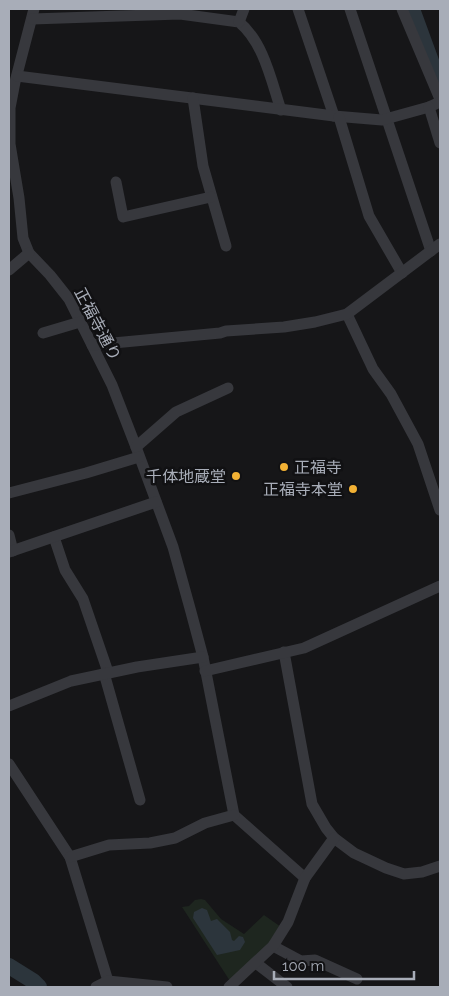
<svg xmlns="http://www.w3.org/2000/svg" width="449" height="996" viewBox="0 0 449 996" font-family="Raleway,'Noto Sans JP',sans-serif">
  <rect width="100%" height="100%" fill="#161618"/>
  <polygon fill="#1e261f" points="201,899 205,900 221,919 244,934 264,915 281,927 268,945 230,981 182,907 189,906 195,900"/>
  <polygon fill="#2c353c" points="202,908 207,910 211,921 217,919 230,932 232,940 234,941 239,936 243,937 245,942 240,950 217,955 193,918 194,912"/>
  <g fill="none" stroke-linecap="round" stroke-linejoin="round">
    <g stroke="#2c353c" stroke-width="16">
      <polyline points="412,9 435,72 440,81"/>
      <polyline points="9,966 33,981 39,987"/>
    </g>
    <g stroke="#37383d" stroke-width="11">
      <polyline points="34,9 15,82 10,108 10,144 19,198 23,238 29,253 50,275 69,299 112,385 136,447 173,547 191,612 203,657 234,815 305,878"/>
      <polyline points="298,9 334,116"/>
      <polyline points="350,9 431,251"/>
      <polyline points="402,9 440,99"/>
      <path d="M32 19 180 14 239 22C264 43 271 80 281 110"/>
      <polyline points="239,22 244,9"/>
      <polyline points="17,76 334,116 382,120 429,107 440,102"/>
      <polyline points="193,98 203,166 226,246"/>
      <polyline points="429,107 440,143"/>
      <polyline points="339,117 369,216 402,273"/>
      <polyline points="116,182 123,217 211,197"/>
      <polyline points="9,270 29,253"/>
      <polyline points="347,314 373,369 391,394 418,444 440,510"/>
      <polyline points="43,333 80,322"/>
      <polyline points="92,345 220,333 226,331 284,327 315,322 347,314 440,244"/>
      <polyline points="136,447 176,412 228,388"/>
      <polyline points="9,493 86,473 139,457"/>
      <polyline points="9,535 13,551"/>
      <polyline points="54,537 65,570 83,599 108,672"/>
      <polyline points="9,552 156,502"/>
      <polyline points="284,652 312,804 326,828 334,838 354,853 386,868 404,874 422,872 440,866"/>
      <polyline points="205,671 304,648 440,586"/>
      <polyline points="104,673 140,800"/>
      <polyline points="9,706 71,681 137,667 203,657"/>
      <polyline points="9,764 70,857 108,981"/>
      <polyline points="70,857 109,845 150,843 175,838 205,823 234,815"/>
      <polyline points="273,946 301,961 315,960 357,979"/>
      <polyline points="256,963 287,987"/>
      <polyline points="96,987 108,981 167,987"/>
      <polyline points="229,987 273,946 288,922 305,878 334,838"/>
    </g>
  </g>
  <g fill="#f2b134" stroke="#111113" stroke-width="2">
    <circle cx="284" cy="467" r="5"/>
    <circle cx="236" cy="476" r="5"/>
    <circle cx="353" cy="489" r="5"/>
  </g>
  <g text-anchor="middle" stroke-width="5" stroke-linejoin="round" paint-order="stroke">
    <g font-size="16" fill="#a8adb8" stroke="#111113">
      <text transform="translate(98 324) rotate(62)" y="6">正福寺通り</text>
    </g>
    <g font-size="16" fill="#a8adb8" stroke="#111113" text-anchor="end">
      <text x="294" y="473" text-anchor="start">正福寺</text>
      <text x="226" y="482">千体地蔵堂</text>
      <text x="343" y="495">正福寺本堂</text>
    </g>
  </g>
  <rect width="449" height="996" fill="none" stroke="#a8adb8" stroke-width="20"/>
  <path d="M274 971v8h140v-8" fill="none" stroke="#a8adb8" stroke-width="2.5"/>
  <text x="282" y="971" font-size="15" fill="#a8adb8" stroke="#111113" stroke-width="4" paint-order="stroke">100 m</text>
</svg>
